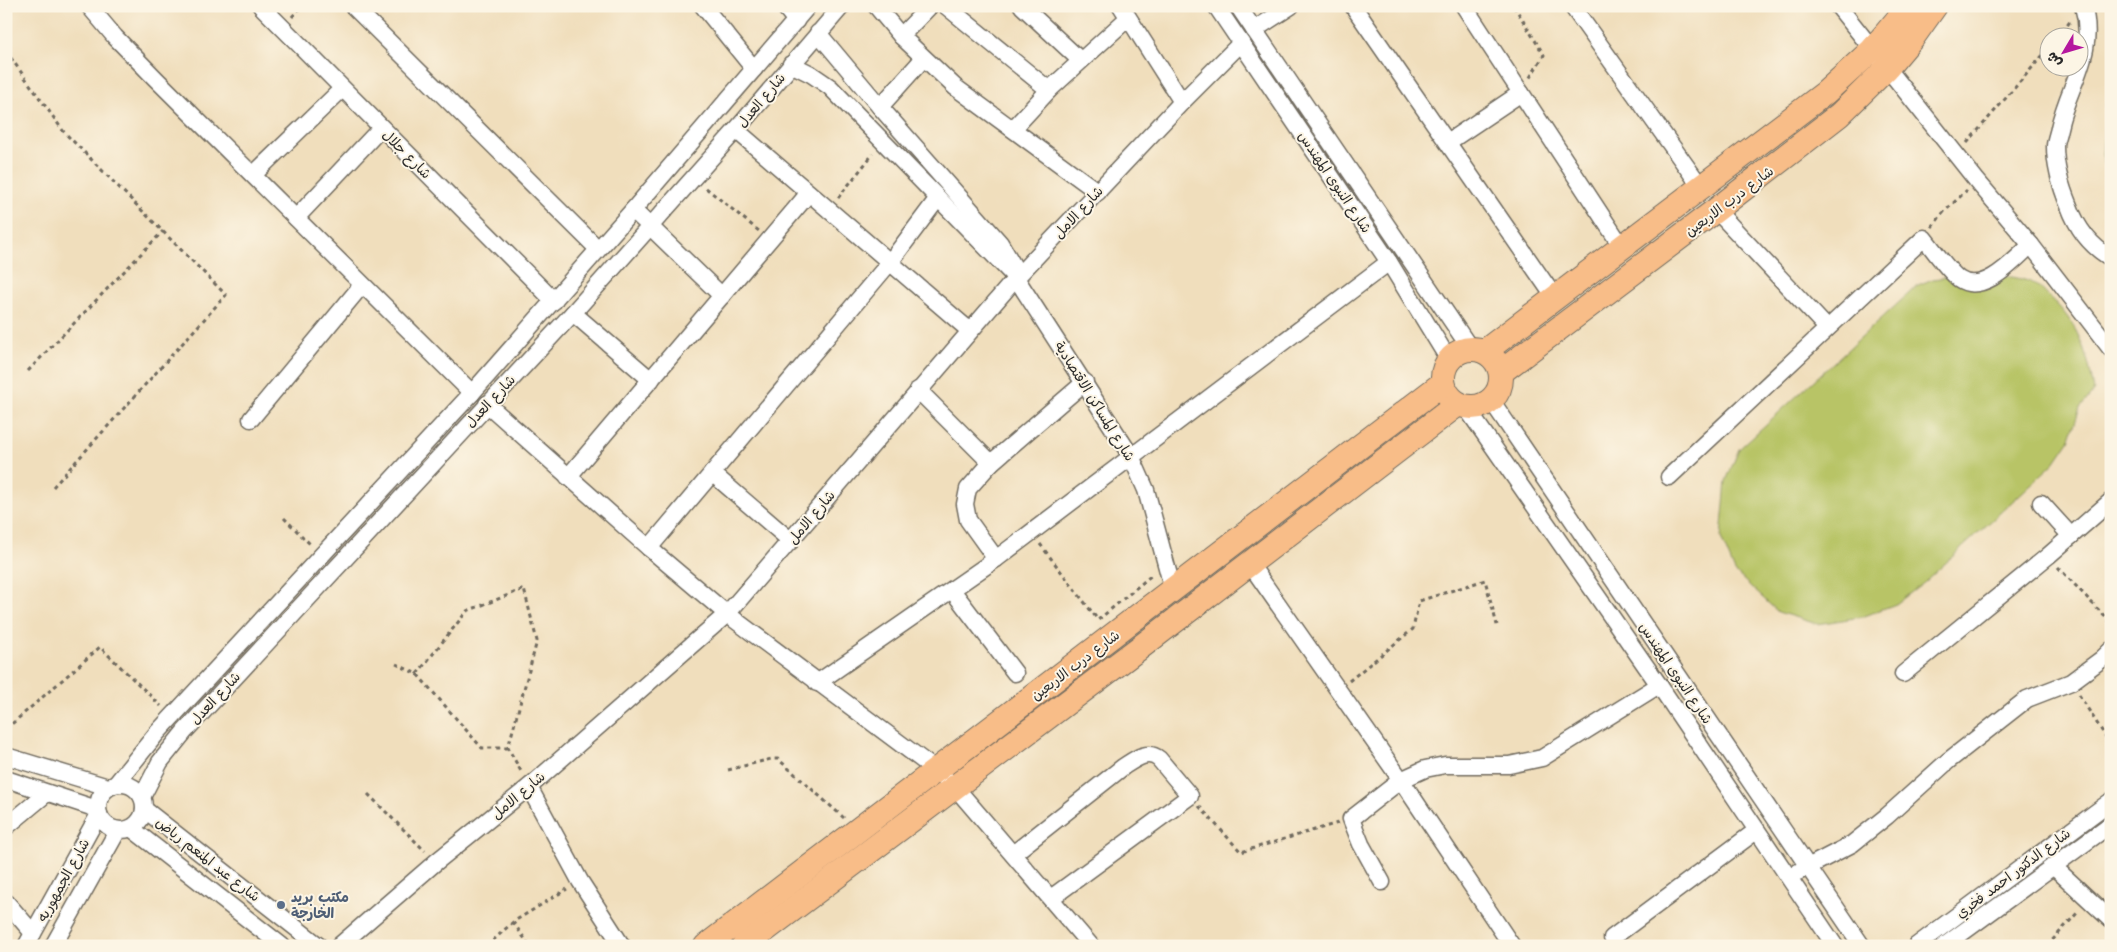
<svg xmlns="http://www.w3.org/2000/svg" width="2117" height="952" viewBox="0 0 2117 952" font-family="Mali,'Playpen Sans Arabic',sans-serif">
  <rect width="100%" height="100%" fill="#fcf5e5"/>
  <filter id="ink" filterUnits="userSpaceOnUse"><feTurbulence type="fractalNoise" baseFrequency=".02" numOctaves="2"/><feDisplacementMap in="SourceGraphic" scale="10" xChannelSelector="R" yChannelSelector="G"/><feConvolveMatrix kernelMatrix="1 2 1 2 8 2 1 2 1" color-interpolation-filters="sRGB"/></filter>
  <filter id="wash" filterUnits="userSpaceOnUse"><feTurbulence type="fractalNoise" baseFrequency=".0096" numOctaves="4" result="noise"/><feDisplacementMap in="SourceGraphic" scale="20" xChannelSelector="R" yChannelSelector="G"/><feGaussianBlur stdDeviation="1.12" result="paint"/><feColorMatrix in="noise" values="0 0 0 0 0 0 0 0 0 0 0 0 0 0 0 0 0 1.4 0 .05"/><feComposite in="paint" operator="in"/></filter>
  <g filter="url(#wash)">
    <rect width="100%" height="100%" fill="#f0debc"/>
    <g fill="#b8c466" stroke="#727848">
      <polygon points="2111,97 2111,183 2102,155 2106,103"/>
      <path d="M1967 274C1986 274 2018 275 2035 284 2040 287 2045 293 2049 297 2078 322 2088 354 2094 391L2080 408 2069 441 2054 463 1925 582 1896 604 1861 617 1817 624 1778 612 1735 572 1721 538 1726 481 1739 449 1918 285 1933 279Z"/>
    </g>
  </g>
  <g filter="url(#ink)">
    <g fill="none" stroke-linecap="round" stroke-linejoin="round">
      <defs>
        <g id="minor">
          <polyline points="89,6 115,37 156,79 472,393"/>
          <polyline points="261,6 554,301"/>
          <polyline points="353,6 598,249"/>
          <polyline points="703,6 754,69"/>
          <polyline points="784,6 796,21"/>
          <polyline points="876,6 901,36 955,87 1098,192"/>
          <polyline points="946,6 1049,90 1128,18"/>
          <polyline points="1022,6 1080,60"/>
          <polyline points="1121,6 1182,102"/>
          <polyline points="1216,6 1389,262 1449,360"/>
          <polyline points="1238,6 1470,348"/>
          <polyline points="1353,6 1555,298"/>
          <polyline points="1464,6 1622,247"/>
          <polyline points="1572,6 1701,187"/>
          <polyline points="1838,6 1977,181 2031,245 2111,349"/>
          <path d="M2083 6C2097 53 2068 85 2059 128 2058 134 2055 140 2055 146 2055 167 2061 187 2069 206 2077 228 2090 246 2111 258"/>
          <polyline points="1254,30 1291,6"/>
          <polyline points="818,33 880,107 1000,243 1014,267 1015,276"/>
          <polyline points="901,36 930,6"/>
          <polyline points="791,64 811,74 830,87 1016,278 1131,456 1146,490 1173,590"/>
          <polyline points="880,107 923,59"/>
          <polyline points="1013,129 1049,90"/>
          <polyline points="736,130 970,331"/>
          <polyline points="1448,142 1521,93"/>
          <polyline points="253,175 342,89"/>
          <polyline points="633,210 722,296"/>
          <polyline points="1716,210 1827,328"/>
          <polyline points="296,218 381,128"/>
          <polyline points="573,313 651,380"/>
          <polyline points="918,390 991,463"/>
          <polyline points="1491,400 1862,946"/>
          <polyline points="487,404 649,548 727,614 937,771 955,787 1091,946"/>
          <polyline points="1465,406 1659,685 1835,946"/>
          <polyline points="251,419 362,285"/>
          <polyline points="712,473 791,541"/>
          <polyline points="568,477 809,193"/>
          <path d="M1669 477 1924 238C1933 249 1949 272 1959 279 1984 296 2015 259 2031 245"/>
          <polyline points="2041,503 2071,536"/>
          <polyline points="649,548 891,261 938,198"/>
          <polyline points="996,559 968,520 965,504 968,489 991,463 1085,382"/>
          <polyline points="1250,564 1401,780 1512,946"/>
          <polyline points="952,590 1015,673"/>
          <polyline points="1903,674 2048,556 2111,501"/>
          <polyline points="817,683 996,559 1389,262"/>
          <polyline points="6,756 108,787"/>
          <polyline points="6,779 97,809"/>
          <circle cx="121" cy="807" r="23"/>
          <polyline points="116,784 157,733 472,393 633,210 808,6"/>
          <polyline points="529,787 580,881 622,946"/>
          <polyline points="142,797 160,762 185,731 573,313 736,130 842,6"/>
          <polyline points="144,809 319,946"/>
          <polyline points="6,827 47,793"/>
          <polyline points="131,828 282,946"/>
          <path d="M1013 854 1123 767C1134 760 1147 749 1159 759L1190 796 1051 898"/>
          <polyline points="2053,866 2111,920"/>
          <polyline points="1798,872 1852,844 1887,816 1948,761 2027,699 2071,682 2102,659 2111,650"/>
          <polyline points="1382,882 1361,844 1351,819 1401,780 1425,769 1445,765 1509,765 1542,758 1659,685"/>
          <polyline points="6,902 33,933"/>
          <polyline points="1612,938 1756,831"/>
          <polyline points="26,946 99,814"/>
          <polyline points="53,946 118,830"/>
          <polyline points="339,946 436,862 529,787 727,614 1016,278 1182,102 1241,43"/>
          <polyline points="1916,946 2111,801"/>
          <polyline points="1944,946 2111,824"/>
        </g>
        <g id="highway">
          <circle cx="1472" cy="378" r="29"/>
          <polyline points="1485,351 1825,93 1872,50 1909,6"/>
          <polyline points="1501,372 1716,210 1839,115 1886,69 1913,37 1935,6"/>
          <polyline points="706,946 1443,383"/>
          <polyline points="744,946 1138,649 1458,404"/>
        </g>
      </defs>
      <use href="#minor" stroke="#706a5e" stroke-width="19"/>
      <use href="#highway" stroke="#706a5e" stroke-width="26"/>
      <g stroke="#706a5e" stroke-width="3" stroke-dasharray="4 4" stroke-linecap="butt">
        <polyline points="1514,6 1544,55 1529,79"/>
        <polyline points="292,17 301,6"/>
        <polyline points="2058,38 2071,20"/>
        <polyline points="6,51 64,132 226,295 53,487"/>
        <polyline points="1967,143 2050,47"/>
        <polyline points="706,188 759,231"/>
        <polyline points="838,198 873,154"/>
        <polyline points="1932,227 1943,213 1967,190"/>
        <polyline points="28,371 163,231"/>
        <polyline points="284,518 312,546"/>
        <polyline points="1040,544 1098,620 1153,574"/>
        <polyline points="2058,567 2111,623"/>
        <polyline points="396,664 417,674 482,748 508,748"/>
        <polyline points="417,674 467,611 524,589 537,641 508,748 522,773"/>
        <polyline points="1349,681 1413,629 1419,601 1485,580 1497,625"/>
        <polyline points="2079,695 2111,745"/>
        <polyline points="6,729 100,647 161,706"/>
        <polyline points="728,770 771,759 778,759 844,818"/>
        <polyline points="368,794 425,851"/>
        <polyline points="1199,806 1241,852 1338,823"/>
        <polyline points="513,922 530,946"/>
        <polyline points="487,946 513,922 567,889"/>
        <polyline points="2047,946 2079,911"/>
      </g>
      <use href="#minor" stroke="#fff" stroke-width="16"/>
      <use href="#highway" stroke="#f8bd88" stroke-width="24"/>
    </g>
  </g>
  <circle fill="#5c6f8a" stroke="#fcf5e5" stroke-width="2" cx="281" cy="905" r="5"/>
  <g text-anchor="middle" stroke-width="4" stroke-linejoin="round" paint-order="stroke">
    <g font-size="14" fill="#2b2b2b" stroke="#fcf5e5">
      <text transform="translate(761 100) rotate(-50)" y="5">شارع العدل</text>
      <text transform="translate(407 154) rotate(45)" y="5">شارع جلال</text>
      <text transform="translate(1335 182) rotate(56)" y="5">شارع النبوى المهندس</text>
      <text transform="translate(1729 201) rotate(-37)" y="5">شارع درب الاربعين</text>
      <text transform="translate(1078 212) rotate(-47)" y="5">شارع الامل</text>
      <text transform="translate(490 401) rotate(-47)" y="5">شارع العدل</text>
      <text transform="translate(1095 401) rotate(58)" y="5">شارع المساكن الاقتصادية</text>
      <text transform="translate(811 517) rotate(-50)" y="5">شارع الامل</text>
      <text transform="translate(1075 665) rotate(-37)" y="5">شارع درب الاربعين</text>
      <text transform="translate(1676 673) rotate(56)" y="5">شارع النبوى المهندس</text>
      <text transform="translate(215 698) rotate(-47)" y="5">شارع العدل</text>
      <text transform="translate(518 795) rotate(-40)" y="5">شارع الامل</text>
      <text transform="translate(208 859) rotate(38)" y="5">شارع عبد المنعم رياض</text>
      <text transform="translate(2013 873) rotate(-37)" y="5">شارع الدكتور احمد فخري</text>
      <text transform="translate(63 880) rotate(-61)" y="5">شارع الجمهوريه</text>
    </g>
    <g font-size="14" font-weight="bold" fill="#4e5e75" stroke="#fcf5e5" text-anchor="start">
      <text x="291" y="902">مكتب بريد<tspan x="291" dy="16">الخارجة</tspan></text>
    </g>
  </g>
  <rect width="2117" height="952" fill="none" stroke="#fcf5e5" stroke-width="25"/>
  <g transform="translate(2064 52) rotate(232)"><circle r="24" fill="#fcf5e5" stroke="#a8a49b"/>
  <path d="M0-4L9 19L0 12L-9 19Z" fill="#b5179e"/>
  <text y="-8" font-size="14" font-weight="bold" text-anchor="middle" fill="#2b2b2b">ش</text>
  </g>
</svg>
